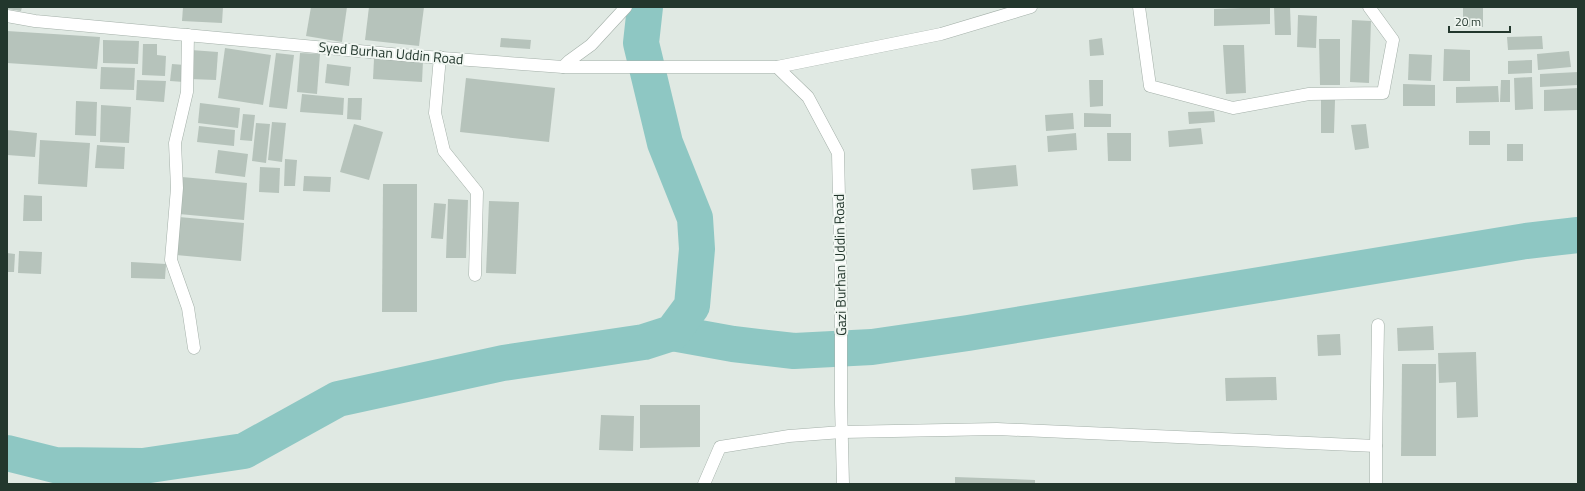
<svg xmlns="http://www.w3.org/2000/svg" width="1585" height="491" viewBox="0 0 1585 491" font-family="'Titillium Web',sans-serif">
  <rect width="100%" height="100%" fill="#e0e9e3"/>
  <g fill="none" stroke-linecap="round" stroke-linejoin="round">
    <g stroke="#8ec7c3" stroke-width="36">
      <polyline points="672,333 733,344 794,351 872,347 968,333 1526,241 1578,235"/>
      <polyline points="7,453 55,465 143,466 244,451 338,399 503,363 644,342 672,333 692,306 697,249 695,218 665,143 641,43 645,7"/>
    </g>
  </g>
  <g fill="#b6c3bb">
    <polygon points="7,7 22,7 21,11 7,9"/>
    <polygon points="183,7 223,7 222,23 182,21"/>
    <polygon points="311,7 347,7 342,42 306,36"/>
    <polygon points="369,7 424,7 419,46 365,40"/>
    <polygon points="1270,7 1270,24 1214,26 1214,9"/>
    <polygon points="1274,7 1290,7 1291,35 1275,35"/>
    <rect x="1463" y="8" width="20" height="19"/>
    <polygon points="1298,15 1317,16 1316,48 1297,47"/>
    <polygon points="1352,20 1371,21 1369,83 1350,82"/>
    <polygon points="7,31 100,37 97,69 7,63"/>
    <polygon points="1542,36 1543,49 1508,50 1507,37"/>
    <polygon points="501,38 531,40 530,49 500,47"/>
    <polygon points="1102,38 1104,55 1090,56 1089,40"/>
    <polygon points="1319,39 1340,39 1340,85 1320,85"/>
    <polygon points="103,40 139,41 138,64 103,63"/>
    <polygon points="143,44 157,44 157,55 166,56 165,76 142,75"/>
    <polygon points="1223,45 1244,45 1246,93 1226,94"/>
    <polygon points="225,48 271,55 263,105 218,98"/>
    <polygon points="1444,49 1470,50 1470,81 1443,81"/>
    <polygon points="191,50 218,52 216,80 190,79"/>
    <polygon points="1569,51 1571,67 1538,70 1537,54"/>
    <polygon points="276,53 294,55 287,109 269,107"/>
    <polygon points="300,53 320,54 317,94 297,92"/>
    <polygon points="1409,54 1432,55 1431,81 1408,80"/>
    <polygon points="374,59 423,61 422,82 373,79"/>
    <polygon points="1532,60 1532,73 1508,74 1508,61"/>
    <polygon points="172,64 185,65 184,82 170,81"/>
    <polygon points="327,64 351,67 349,86 325,83"/>
    <polygon points="101,67 135,68 134,90 100,89"/>
    <polygon points="1578,72 1578,85 1540,87 1540,74"/>
    <polygon points="1532,77 1533,109 1515,110 1514,78"/>
    <polygon points="466,78 555,88 549,142 460,132"/>
    <polygon points="137,80 166,81 164,102 136,100"/>
    <polygon points="1089,80 1103,80 1103,106 1090,107"/>
    <polygon points="1501,80 1510,80 1510,102 1500,102"/>
    <polygon points="1403,84 1435,85 1435,106 1403,106"/>
    <polygon points="1498,86 1499,102 1456,103 1456,87"/>
    <polygon points="1578,88 1578,110 1544,111 1544,90"/>
    <polygon points="302,94 344,98 343,115 300,112"/>
    <polygon points="348,98 362,98 361,120 347,119"/>
    <polygon points="1321,100 1335,100 1334,133 1321,133"/>
    <polygon points="76,101 97,102 96,136 75,135"/>
    <polygon points="200,103 240,108 238,128 198,123"/>
    <polygon points="101,105 131,107 129,143 100,142"/>
    <polygon points="1214,111 1215,122 1189,124 1188,112"/>
    <polygon points="1073,113 1074,129 1046,131 1045,115"/>
    <polygon points="1084,113 1111,114 1111,127 1084,127"/>
    <polygon points="243,114 255,115 252,141 240,140"/>
    <polygon points="272,122 286,123 282,162 268,160"/>
    <polygon points="256,123 270,124 266,163 252,161"/>
    <polygon points="354,124 383,132 369,180 340,172"/>
    <polygon points="1366,124 1369,148 1355,150 1351,125"/>
    <polygon points="199,126 235,130 234,146 197,142"/>
    <polygon points="1201,128 1203,144 1169,147 1168,131"/>
    <polygon points="7,130 37,133 35,157 7,155"/>
    <rect x="1469" y="131" width="21" height="14"/>
    <polygon points="1076,133 1077,150 1048,152 1047,136"/>
    <polygon points="1107,133 1131,133 1131,161 1108,161"/>
    <polygon points="40,140 90,143 87,187 38,184"/>
    <rect x="1507" y="144" width="16" height="17"/>
    <polygon points="97,145 125,147 124,169 95,168"/>
    <polygon points="218,150 248,154 245,177 215,173"/>
    <polygon points="285,159 297,160 295,186 284,186"/>
    <polygon points="1016,165 1018,186 973,190 971,169"/>
    <polygon points="260,167 280,168 279,193 259,192"/>
    <polygon points="304,176 331,177 330,192 303,191"/>
    <polygon points="182,177 247,183 244,220 179,214"/>
    <polygon points="383,184 417,184 417,312 382,312"/>
    <polygon points="24,195 42,196 42,221 23,221"/>
    <polygon points="448,199 468,200 466,258 446,258"/>
    <polygon points="489,201 519,202 516,274 486,273"/>
    <polygon points="434,203 446,204 443,239 431,238"/>
    <polygon points="179,217 244,223 241,261 176,255"/>
    <polygon points="19,251 42,252 41,274 18,273"/>
    <polygon points="7,253 15,254 14,272 7,272"/>
    <polygon points="131,262 166,264 165,279 131,278"/>
    <polygon points="1433,326 1434,350 1398,351 1397,328"/>
    <polygon points="1340,334 1341,355 1318,356 1317,335"/>
    <polygon points="1476,352 1478,417 1457,418 1456,382 1439,383 1438,353"/>
    <polygon points="1402,364 1436,364 1436,456 1401,456"/>
    <polygon points="1276,377 1277,400 1226,401 1225,378"/>
    <polygon points="640,405 700,405 700,447 640,448"/>
    <polygon points="601,415 634,416 633,451 599,450"/>
    <polygon points="955,477 1035,480 1035,484 955,484"/>
  </g>
  <g fill="none" stroke-linecap="round" stroke-linejoin="round">
    <defs>
      <g id="minor">
        <polyline points="1139,7 1150,86 1233,108 1309,94 1383,93 1393,40 1369,7"/>
        <polyline points="188,35 187,92 175,143 177,188 171,260 188,308 194,348"/>
        <polyline points="440,57 435,113 444,151 477,192 475,275"/>
        <polyline points="563,67 569,61 591,45 626,7"/>
        <polyline points="777,67 941,34 1031,7"/>
        <polyline points="704,484 720,447 789,436 842,432 997,429 1376,446 1378,325"/>
        <polyline points="1376,484 1376,446"/>
      </g>
      <polyline id="tertiary" points="7,16 35,21 402,55 563,67 777,67 808,97 838,153 841,288 841,404 843,484"/>
    </defs>
    <use href="#minor" stroke="#a4b0a9" stroke-width="13"/>
    <use href="#tertiary" stroke="#a4b0a9" stroke-width="13"/>
    <use href="#minor" stroke="#fff" stroke-width="12"/>
    <use href="#tertiary" stroke="#fff" stroke-width="12"/>
  </g>
  <g text-anchor="middle" stroke-width="4" stroke-linejoin="round" paint-order="stroke">
    <g font-size="14" fill="#23372d" stroke="#f0f6f1">
      <text transform="translate(391 53) rotate(5)" y="5">Syed Burhan Uddin Road</text>
      <text transform="translate(840 265) rotate(-91)" y="5">Gazi Burhan Uddin Road</text>
    </g>
  </g>
  <rect width="1585" height="491" fill="none" stroke="#23372d" stroke-width="16"/>
  <path d="M1449 26v6h61v-6" fill="none" stroke="#23372d" stroke-width="2"/>
  <text x="1455" y="26" font-size="12" fill="#23372d" stroke="#f0f6f1" stroke-width="3" paint-order="stroke">20 m</text>
</svg>
